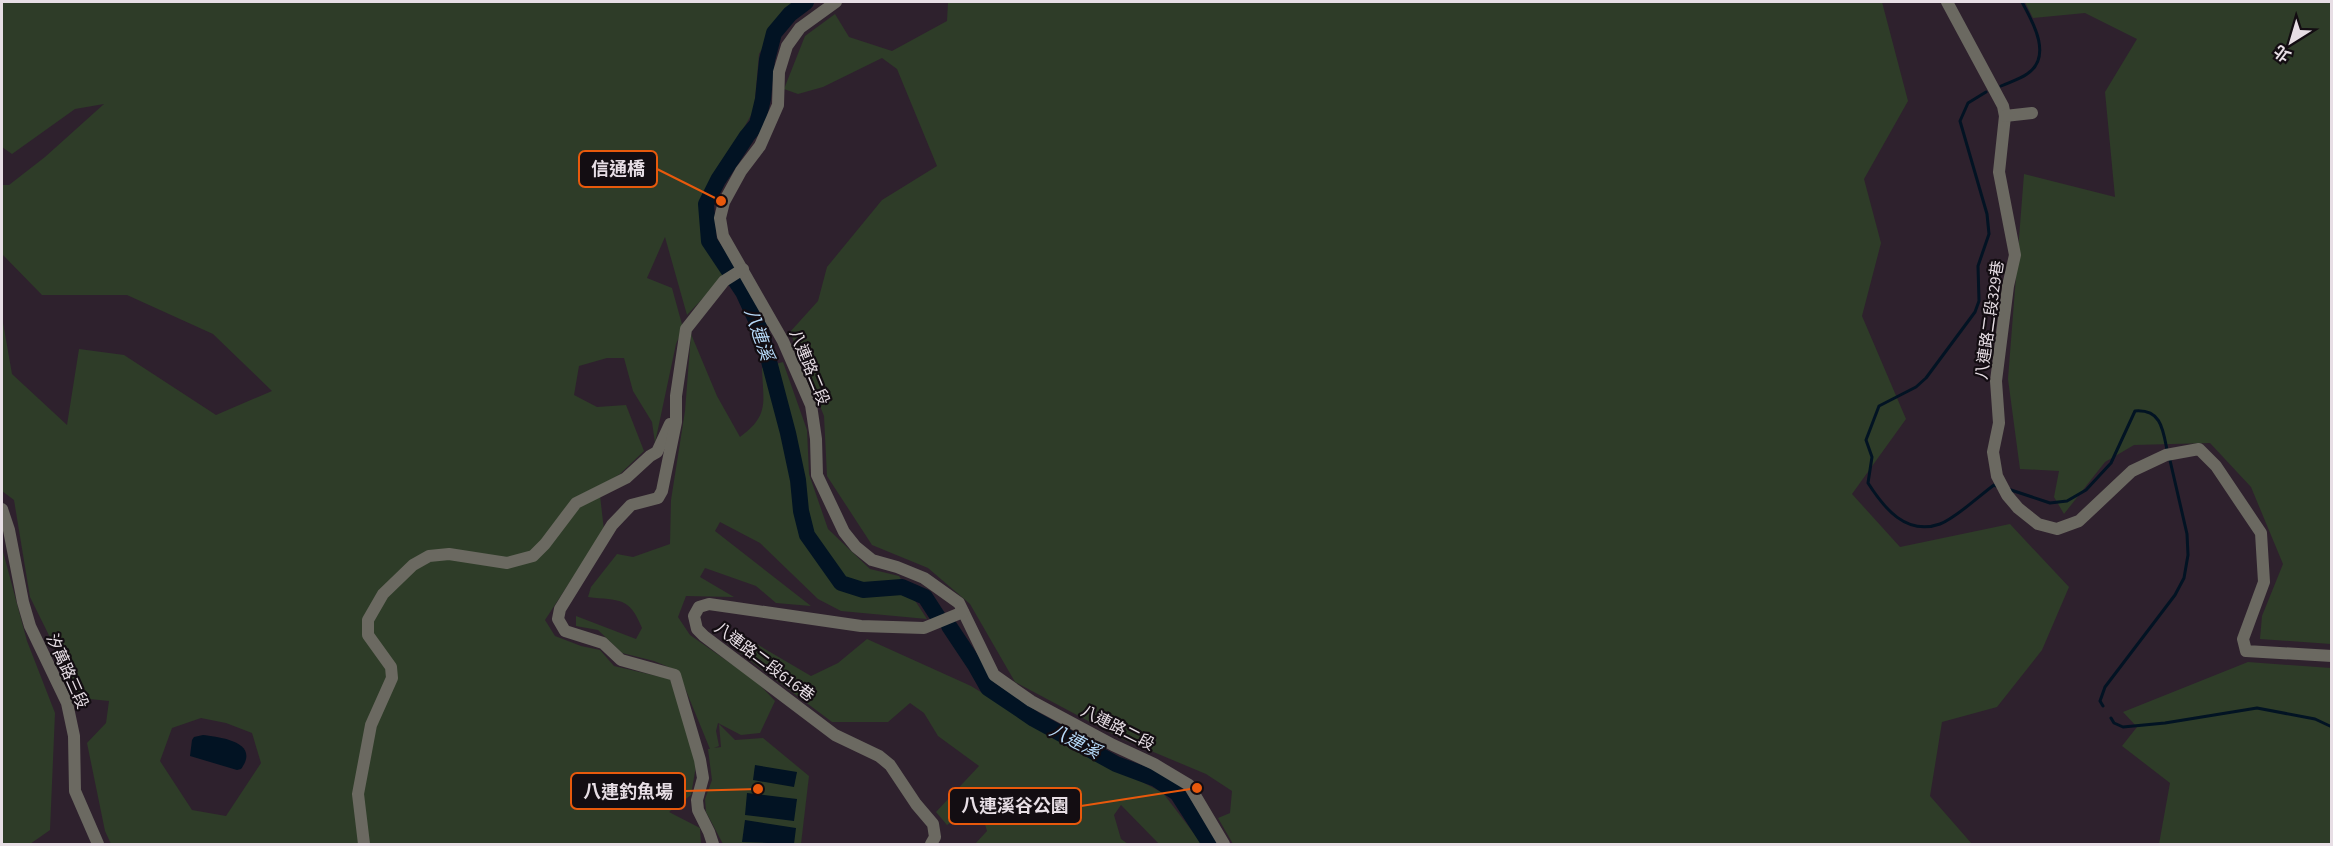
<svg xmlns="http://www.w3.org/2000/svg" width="2333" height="846" viewBox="0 0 2333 846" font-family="'Source Sans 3','Noto Sans TC',sans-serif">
  <rect width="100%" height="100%" fill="#2e212d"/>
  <g fill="#2e3c28" fill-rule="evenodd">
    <path d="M2 2H792L759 54 754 110 709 188 701 240 724 276 687 315 665 237 647 278 672 288 683 328 676 344 655 443 652 422 633 391 624 358H607L579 366 574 395 597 407 626 405 644 451 620 474 599 487 604 530 545 620 555 636 581 646 600 650 614 666 670 679 697 760 691 795 669 812 700 828 701 844H111L105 831 87 743 106 723 109 701 80 698 30 597 14 500 2 491V317L12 374 67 425 79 349 124 355 216 415 272 391 213 334 127 295H42L2 254V185H9L45 157 104 104 75 109 12 154 2 147ZM201 718 226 723 252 733 261 763 226 816 192 810 160 761 172 728Z"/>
    <polygon points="948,2 1882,2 1908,101 1864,179 1881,243 1862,316 1906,419 1852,494 1900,547 2010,524 2069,587 2042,650 1997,707 1942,722 1930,796 1972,844 1233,844 1218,818 1230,813 1232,791 1206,774 1120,738 1015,682 970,604 928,568 872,545 827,476 824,416 790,332 818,301 827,267 882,200 937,166 897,69 882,58 823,87 798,94 784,89 805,36 835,14 849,37 892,51 947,21"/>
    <polygon points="2025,2 2331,2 2331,644 2260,639 2262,616 2283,564 2251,487 2210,443 2134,445 2105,462 2064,514 2054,497 2059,471 2020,469 2008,379 2024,174 2115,197 2105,92 2137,39 2085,13 2033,18"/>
    <path d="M691 334 717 396 740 437C770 415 763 402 762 368L783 362 807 430 809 474 828 529 870 569 899 576 927 619 841 611 818 599 760 543 720 522 715 531 811 606 776 603 756 586 705 568 700 577 734 597 686 596 678 617 690 635 756 681 775 701 760 733 741 735 718 723 716 731 719 746 714 748 721 747 719 724 735 740 763 738 809 776 801 844H723L706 812 705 799 712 780 708 749H710L678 671 654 661 622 653 598 630 576 626V616L636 639 642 628C629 596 620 601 588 597L591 587 617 554 633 557 670 544 671 500 685 411Z"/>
    <polygon points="2,548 27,641 55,713 50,830 30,844 2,844"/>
    <polygon points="738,633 811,676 838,663 867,639 971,686 1031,723 1163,793 1202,844 1159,844 1121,805 1114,815 1121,839 1128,844 975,844 987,831 979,804 947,825 936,812 979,766 938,736 924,713 910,703 888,722 832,722 724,641"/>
    <polygon points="2248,662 2331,668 2331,844 2159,844 2170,783 2122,746 2137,727 2123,712"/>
  </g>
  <g fill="#021323">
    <path d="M203 735C220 737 261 742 241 769L237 770 190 756 192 740 194 737Z"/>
    <polygon points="755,765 797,772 794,787 753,780"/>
    <polygon points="747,793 797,799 794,821 745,815"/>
    <polygon points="745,820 796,828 794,844 742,842"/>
  </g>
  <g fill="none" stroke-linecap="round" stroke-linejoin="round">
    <g stroke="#021323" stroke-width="3">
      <path d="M2001 86C2010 82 2020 79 2027 74 2053 57 2033 22 2022 2"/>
      <path d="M1986 92 1968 103 1960 121 1987 214 1989 234 1978 266 1979 301 1975 312 1926 378 1916 387 1879 406 1866 440 1872 457 1868 483C1884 508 1906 536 1940 524 1956 518 1979 496 1994 485L1999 487"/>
      <path d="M2008 489 2050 503 2067 501 2086 490 2111 463 2135 411C2161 409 2163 429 2167 450"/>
      <polyline points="2103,706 2100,701 2105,687 2175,595 2184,578 2188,555 2187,534 2169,456"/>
      <polyline points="2111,718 2114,723 2123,727 2165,723 2257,708 2315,719 2332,727"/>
    </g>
    <g stroke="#021323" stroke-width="16">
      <polyline points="806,2 790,14 774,33 767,60 763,99 757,124 747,136 718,180 706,204 709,241 743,292 761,331 788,433 798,480 801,511 807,535 841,583 863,590 902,587 925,597 938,617"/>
      <polyline points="949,626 975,665 988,688 1034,719 1116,764 1156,779 1177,793 1210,844"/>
    </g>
    <g stroke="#6b6961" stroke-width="12">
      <polyline points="836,2 800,28 787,46 779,72 778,105 760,146 741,171 724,202 720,218 723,236 783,341 811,405 816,439 817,475 844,532 856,547 872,560 897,567 924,578 959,603 994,675 1031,701 1113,745 1154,764 1189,785 1224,844"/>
      <polyline points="1947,2 2003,106 2005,116 1999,172 2015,255 2008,286 1996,381 1999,423 1993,452 1997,476 2007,495 2018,508 2038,524 2057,529 2079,521 2132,471 2166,455 2199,449 2216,466 2261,533 2264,582 2243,639 2246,651 2332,656"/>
      <polyline points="2005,116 2032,113"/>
      <polyline points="2,509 9,530 23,602 30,626 67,703 74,736 75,791 98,844"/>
      <polyline points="364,844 358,794 371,725 392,678 391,667 368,635 368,620 383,594 413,565 429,556 449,554 507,563 533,556 545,544 576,503 626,478 650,456 657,452 670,424"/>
      <polyline points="713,844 709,832 698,810 697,800 703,778 700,760 675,675 621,660 603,643 565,631 558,619 560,609 612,525 631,505 658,498 662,491 676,422 676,396 686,329 724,281 743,269"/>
      <polyline points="931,844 935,837 933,824 916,804 890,765 879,756 835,735 704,636 697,629 694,616 699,607 709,604 861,626 924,628 963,612"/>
    </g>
  </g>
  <g text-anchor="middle" stroke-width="4.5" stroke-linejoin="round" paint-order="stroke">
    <g font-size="16" fill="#e7dee5" stroke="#130d12">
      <text transform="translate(1989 320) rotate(-82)" y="6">八連路二段329巷</text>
      <text transform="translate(810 367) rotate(68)" y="6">八連路二段</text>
      <text transform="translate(765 661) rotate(37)" y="6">八連路二段616巷</text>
      <text transform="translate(68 671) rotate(66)" y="6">汐萬路三段</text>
      <text transform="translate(1118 727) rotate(27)" y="6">八連路二段</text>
    </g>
    <g font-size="18" font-style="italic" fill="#b6daf9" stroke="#130d12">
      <text transform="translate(759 334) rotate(71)" y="6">八連溪</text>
      <text transform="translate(1075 741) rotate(27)" y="6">八連溪</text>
    </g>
  </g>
  <path fill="none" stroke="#e8590c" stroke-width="2" d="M721 201L657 169M758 789L685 791M1197 788L1081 806"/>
  <g fill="#e8590c" stroke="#130d12" stroke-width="2">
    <circle cx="721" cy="201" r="6"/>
    <circle cx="758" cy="789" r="6"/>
    <circle cx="1197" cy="788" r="6"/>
  </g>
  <g fill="#130d12" stroke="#e8590c" stroke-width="2">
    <rect x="579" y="151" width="78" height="36" rx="6"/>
    <rect x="571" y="773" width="114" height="36" rx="6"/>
    <rect x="949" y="788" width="132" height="36" rx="6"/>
  </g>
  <g font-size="18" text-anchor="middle" font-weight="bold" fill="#e7dee5">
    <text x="618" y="175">信通橋</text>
    <text x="628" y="798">八連釣魚場</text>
    <text x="1015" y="812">八連溪谷公園</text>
  </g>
  <rect width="2333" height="846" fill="none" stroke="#e7dee5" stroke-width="6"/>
  <g transform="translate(2291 42) rotate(217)" stroke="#130d12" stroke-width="4.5" paint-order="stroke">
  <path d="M0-4.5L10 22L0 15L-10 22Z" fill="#e7dee5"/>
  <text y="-9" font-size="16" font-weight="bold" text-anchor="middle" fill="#e7dee5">北</text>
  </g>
</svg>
